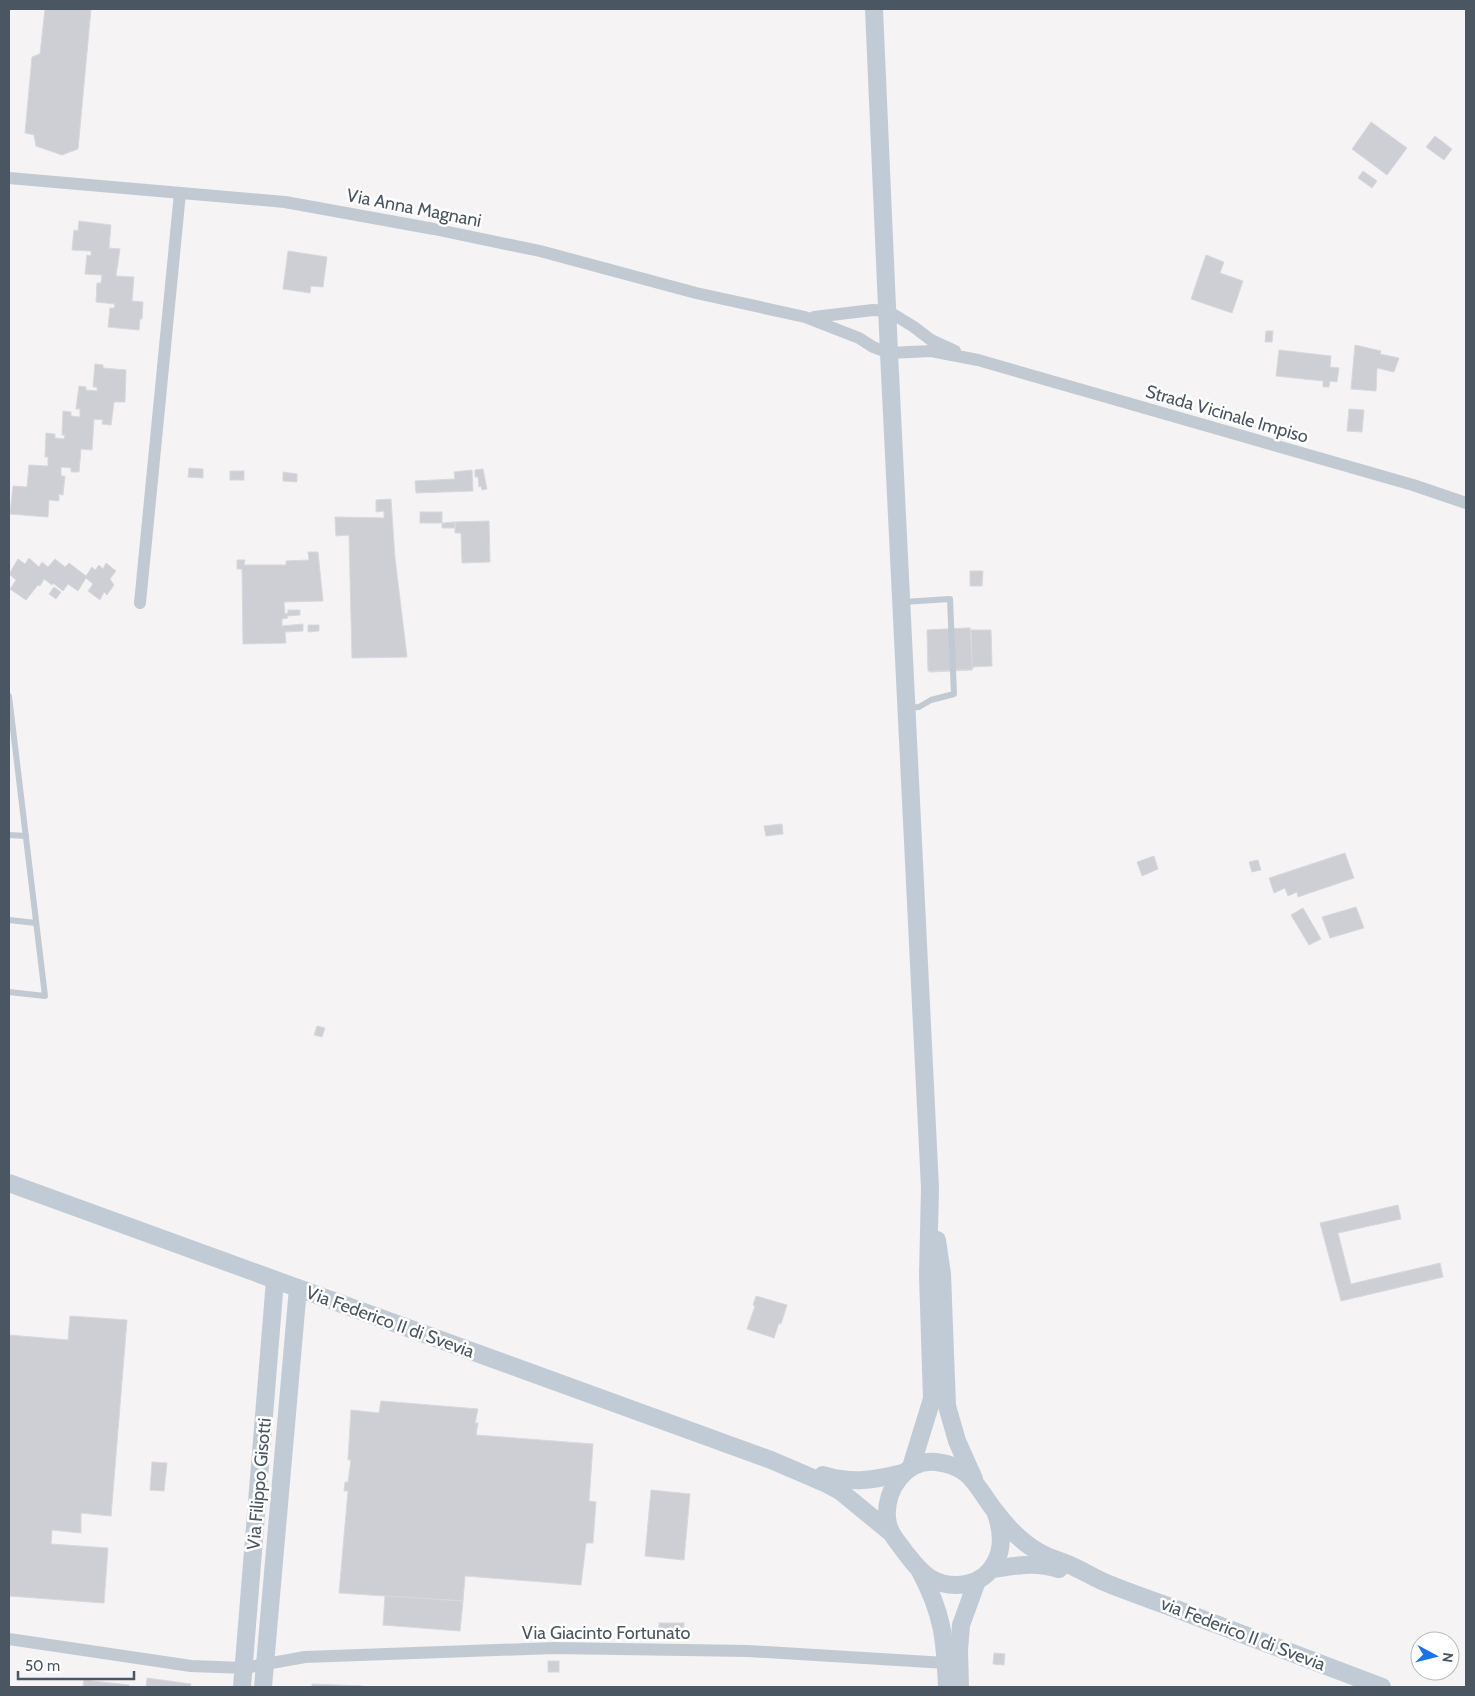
<svg xmlns="http://www.w3.org/2000/svg" width="1475" height="1696" viewBox="0 0 1475 1696" font-family="Cabin,sans-serif">
  <rect width="100%" height="100%" fill="#f5f3f3"/>
  <g fill="#cdcfd5" stroke="#d7d9de">
    <polygon points="45,9 91,9 78,149 62,155 36,146 34,135 25,133 32,57 40,54"/>
    <polygon points="1371,122 1407,148 1387,175 1352,149"/>
    <polygon points="1435,136 1452,149 1444,160 1426,147"/>
    <polygon points="1363,171 1377,181 1372,188 1358,178"/>
    <polygon points="79,221 111,225 109,248 120,249 116,276 134,277 132,301 143,302 142,319 140,319 139,330 108,327 110,308 114,308 115,304 96,302 97,283 101,283 102,275 85,274 87,255 91,256 91,251 72,250 74,230 78,231"/>
    <polygon points="288,251 327,257 323,287 311,286 310,293 283,289"/>
    <polygon points="1206,255 1224,262 1220,273 1243,281 1232,313 1191,299"/>
    <polygon points="1266,331 1273,331 1272,342 1265,342"/>
    <polygon points="1355,345 1381,351 1380,354 1399,358 1394,372 1377,368 1376,391 1351,389"/>
    <polygon points="1279,350 1331,356 1330,367 1339,368 1337,382 1330,381 1329,387 1323,387 1323,381 1276,376"/>
    <polygon points="95,364 103,365 103,368 126,370 125,402 114,402 111,425 102,424 103,420 94,419 92,450 81,449 79,472 71,472 71,468 61,467 61,476 65,476 63,495 59,494 59,501 49,500 48,517 10,514 13,486 27,487 29,465 48,466 48,457 45,457 46,433 55,434 55,438 64,439 65,435 62,435 63,411 71,412 71,416 80,417 80,409 76,409 79,386 86,387 86,390 97,391 97,387 93,387"/>
    <polygon points="1349,409 1364,410 1362,432 1347,431"/>
    <polygon points="189,468 203,469 203,478 188,477"/>
    <polygon points="483,469 487,489 482,490 481,486 479,487 478,477 475,477 475,470"/>
    <polygon points="472,470 473,491 416,493 415,481 455,479 454,472"/>
    <rect x="230" y="471" width="14" height="9"/>
    <polygon points="283,472 297,474 297,482 283,481"/>
    <polygon points="391,499 395,558 407,657 352,658 349,535 336,536 335,517 384,518 384,511 376,512 376,500"/>
    <rect x="420" y="512" width="22" height="11"/>
    <polygon points="489,521 490,562 462,563 461,533 455,533 455,522"/>
    <polygon points="455,522 455,528 442,528 442,523"/>
    <polygon points="308,552 318,552 323,601 284,602 285,614 288,613 288,610 300,610 300,615 287,616 288,618 282,619 282,626 303,624 303,631 285,632 286,643 243,644 242,569 237,569 237,560 245,560 244,565 286,565 286,561 309,560"/>
    <polygon points="29,558 39,567 42,562 48,567 55,559 65,567 69,563 86,576 92,567 95,570 99,565 103,569 106,563 116,571 110,579 114,585 107,595 104,592 100,600 88,591 93,584 86,578 78,591 68,584 63,591 53,583 52,585 44,579 40,586 38,585 26,600 10,589 16,580 9,574 18,559 25,564"/>
    <polygon points="970,571 983,571 982,586 970,586"/>
    <polygon points="54,587 61,592 56,599 49,594"/>
    <polygon points="308,625 319,625 319,631 308,632"/>
    <polygon points="970,628 972,670 930,672 929,630"/>
    <polygon points="970,628 973,669 928,671 927,630"/>
    <polygon points="971,630 991,630 992,666 972,667"/>
    <polygon points="782,824 783,834 766,836 764,826"/>
    <polygon points="1345,853 1354,878 1298,897 1297,892 1288,896 1285,888 1274,893 1269,878"/>
    <polygon points="1154,856 1158,869 1142,876 1137,862"/>
    <polygon points="1258,860 1261,870 1252,872 1249,862"/>
    <polygon points="1356,907 1364,928 1330,938 1322,917"/>
    <polygon points="1303,908 1321,939 1309,945 1291,915"/>
    <polygon points="317,1026 325,1028 322,1037 314,1035"/>
    <polygon points="1398,1205 1401,1219 1338,1233 1351,1284 1440,1263 1443,1277 1341,1301 1320,1223"/>
    <polygon points="756,1296 787,1305 781,1324 779,1323 774,1338 747,1329 755,1306 753,1305"/>
    <polygon points="70,1316 127,1320 111,1516 81,1513 81,1533 52,1530 51,1544 108,1548 104,1603 9,1596 9,1335 68,1340"/>
    <polygon points="381,1401 478,1409 475,1423 478,1423 476,1435 593,1444 589,1501 596,1502 593,1543 586,1543 581,1585 465,1576 463,1601 339,1593 348,1491 344,1491 345,1482 348,1482 351,1460 348,1460 351,1410 379,1413"/>
    <polygon points="152,1462 167,1463 164,1491 150,1490"/>
    <polygon points="651,1490 690,1494 684,1560 645,1556"/>
    <polygon points="385,1596 463,1601 460,1631 383,1625"/>
    <rect x="659" y="1623" width="25" height="13"/>
    <polygon points="994,1653 1005,1654 1004,1665 993,1664"/>
    <rect x="548" y="1661" width="11" height="11"/>
    <polygon points="147,1678 191,1684 190,1687 146,1687"/>
    <polygon points="84,1680 129,1685 129,1687 83,1687"/>
    <polygon points="312,1684 363,1686 363,1687 312,1687"/>
  </g>
  <g fill="none" stroke-linecap="round" stroke-linejoin="round">
    <g stroke="#c1cad2" stroke-width="6">
      <polyline points="903,602 950,599 954,694 931,700 919,707 909,708"/>
      <polyline points="9,696 45,996 9,992"/>
      <polyline points="9,835 26,836"/>
      <polyline points="9,920 36,923"/>
    </g>
    <g stroke="#c1cad2" stroke-width="12">
      <polyline points="9,178 285,202 434,229 540,251 696,293 805,317 859,338 873,347 889,353 931,351 978,360 1413,485 1466,503"/>
      <polyline points="814,317 873,310 888,311 914,327 931,340 955,351"/>
      <polyline points="140,603 180,193"/>
      <polyline points="9,1639 191,1666 244,1668 305,1657 554,1648 748,1651 946,1663"/>
    </g>
    <g stroke="#c1cbd6" stroke-width="18">
      <polyline points="874,9 889,353 930,1188 928,1276 932,1399 911,1467"/>
      <polyline points="9,1183 771,1460 827,1484 840,1491 890,1532"/>
      <polyline points="937,1240 942,1274 947,1406 957,1441 974,1479"/>
      <path d="M823 1475C853 1484 874 1480 903 1473"/>
      <path d="M995 1511C1001 1527 1004 1545 996 1561 984 1586 953 1591 930 1578 919 1571 913 1562 905 1552 897 1541 888 1532 887 1518 885 1490 905 1459 936 1462 972 1466 976 1487 995 1511 1007 1527 1021 1542 1039 1552 1049 1558 1061 1561 1072 1566 1083 1571 1093 1577 1104 1582 1128 1592 1152 1600 1176 1609 1245 1635 1313 1661 1382 1687"/>
      <path d="M991 1569C1018 1566 1032 1561 1059 1569"/>
      <path d="M920 1571C943 1614 945 1639 947 1687"/>
      <polyline points="242,1687 275,1280"/>
      <polyline points="263,1687 298,1288"/>
      <polyline points="960,1687 959,1650 961,1625 977,1581"/>
    </g>
  </g>
  <g text-anchor="middle" stroke-width="5" stroke-linejoin="round" paint-order="stroke">
    <g font-size="18" fill="#4a5661" stroke="#fff">
      <text transform="translate(414 208) rotate(11)" y="6">Via Anna Magnani</text>
      <text transform="translate(1227 414) rotate(16)" y="6">Strada Vicinale Impiso</text>
      <text transform="translate(390 1322) rotate(20)" y="6">Via Federico II di Svevia</text>
      <text transform="translate(259 1484) rotate(-85)" y="6">Via Filippo Gisotti</text>
      <text x="606" y="1639">Via Giacinto Fortunato</text>
      <text transform="translate(1243 1634) rotate(21)" y="6">via Federico II di Svevia</text>
    </g>
  </g>
  <rect width="1475" height="1696" fill="none" stroke="#4a5661" stroke-width="20"/>
  <g transform="translate(1435 1656) rotate(97)"><circle r="24" fill="#ffffff" stroke="#b7bbc0"/>
  <path d="M0-4L9 19L0 12L-9 19Z" fill="#1a73e8"/>
  <text y="-8" font-size="14" font-weight="bold" text-anchor="middle" fill="#4a5661">N</text>
  </g>
  <path d="M18 1671v8h116v-8" fill="none" stroke="#4a5661" stroke-width="2.5"/>
  <text x="25" y="1671" font-size="15" fill="#4a5661" stroke="#ffffff" stroke-width="4" paint-order="stroke">50 m</text>
</svg>
